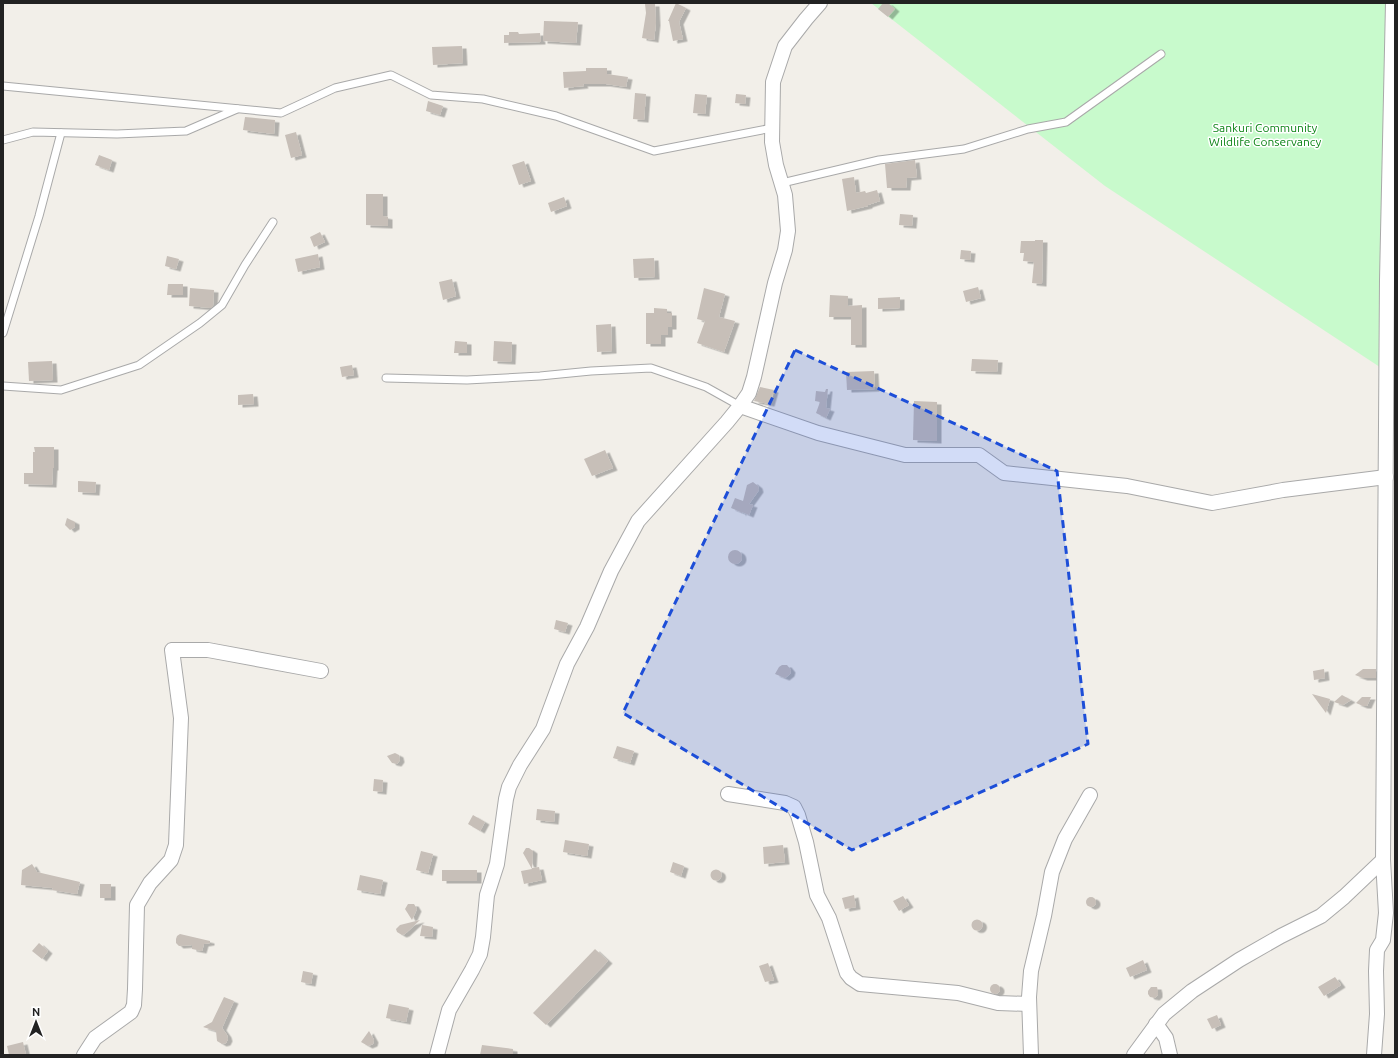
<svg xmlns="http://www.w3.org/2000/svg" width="1398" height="1058" viewBox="0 0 1398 1058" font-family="Ubuntu,sans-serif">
  <defs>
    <filter id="shadow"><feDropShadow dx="4.5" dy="2.5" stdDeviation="0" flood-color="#0004"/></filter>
  </defs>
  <rect width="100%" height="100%" fill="#f2efe9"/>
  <polygon fill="#c8facc" points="871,3 1395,3 1395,377 1105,186"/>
  <g fill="#c7bfb8" filter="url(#shadow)">
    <polygon points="676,3 686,8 679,22 683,39 673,41 669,21 668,21"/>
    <polygon points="883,3 888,3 895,9 888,17 878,9"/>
    <polygon points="645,4 655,4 656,23 654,40 642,38 646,13"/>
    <polygon points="544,21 578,22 576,43 543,41"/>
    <polygon points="509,32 518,32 519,34 540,33 541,42 504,43 504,35 509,35"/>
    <polygon points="462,46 463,63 433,65 432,47"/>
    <polygon points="586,68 607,68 607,74 628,77 626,87 606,84 583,84 584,86 564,88 563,72 586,71"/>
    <polygon points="635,93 646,94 644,120 633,119"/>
    <polygon points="695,94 707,95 705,114 693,113"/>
    <polygon points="736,94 746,95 745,104 735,103"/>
    <polygon points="428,101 443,106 440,115 426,111"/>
    <polygon points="245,117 275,120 274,134 243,130"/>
    <polygon points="296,132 302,155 291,158 285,135"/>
    <polygon points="99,155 112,160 109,170 95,165"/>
    <polygon points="915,160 917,177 907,178 906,188 887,188 885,164"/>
    <polygon points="524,161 531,181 519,185 512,165"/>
    <polygon points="854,177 856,193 865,191 866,193 877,190 880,201 868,205 868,206 847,211 842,179"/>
    <polygon points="366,194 383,194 383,216 388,217 388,226 366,225"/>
    <polygon points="564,197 567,206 551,212 548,203"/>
    <polygon points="900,214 913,215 912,226 899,225"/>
    <polygon points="320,232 325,242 314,247 310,237"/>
    <polygon points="1035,240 1043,240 1042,284 1032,283 1034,262 1023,261 1024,253 1020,253 1021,241 1035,241"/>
    <polygon points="961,250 971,251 970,260 960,259"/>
    <polygon points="318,254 320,267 298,272 295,259"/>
    <polygon points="167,256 179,259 176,269 165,266"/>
    <polygon points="654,258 655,277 634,278 633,259"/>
    <polygon points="452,279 456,296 443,300 439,282"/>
    <polygon points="168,284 183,284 183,295 167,295"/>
    <polygon points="978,287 981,298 966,302 963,291"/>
    <polygon points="190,288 214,290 213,306 211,308 189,306"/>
    <polygon points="704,288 725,294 719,317 735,321 724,352 697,343 705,321 697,319"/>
    <polygon points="830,295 848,296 848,306 862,305 862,345 851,345 851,317 829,317"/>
    <polygon points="900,297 900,308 878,309 878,298"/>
    <polygon points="654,308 667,309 667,313 672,313 672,327 668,327 668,335 661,335 661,344 646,344 646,313 654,313"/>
    <polygon points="611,324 612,351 597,352 596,325"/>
    <polygon points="455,341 467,342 467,353 454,353"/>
    <polygon points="494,341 512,342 511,362 493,361"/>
    <polygon points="972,359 998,360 997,372 971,371"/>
    <polygon points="52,361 53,380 29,381 28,362"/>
    <polygon points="352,365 354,375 342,377 340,367"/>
    <polygon points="874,371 875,389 847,390 846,372"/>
    <polygon points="760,387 774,390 770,404 754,401"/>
    <polygon points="826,389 828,389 826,408 830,409 826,418 816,413 820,402 815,401 816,391 825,392"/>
    <polygon points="253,394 254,404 238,405 238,395"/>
    <polygon points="914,401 937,402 937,441 913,440"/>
    <polygon points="34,447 54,447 54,468 53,468 52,485 24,484 24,473 33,473 33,452 35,452"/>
    <polygon points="605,450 613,468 592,476 584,459"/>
    <polygon points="78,481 96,482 95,493 78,492"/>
    <polygon points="753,482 758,486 759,490 749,504 753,505 749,515 742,512 741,514 741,512 731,508 735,498 743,501 747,485"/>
    <polygon points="67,518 75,522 75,527 70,530 65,525"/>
    <circle cx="735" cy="557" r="7"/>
    <polygon points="556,620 568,623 565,632 554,629"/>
    <polygon points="782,665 787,665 791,670 790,674 785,678 775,674 779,667"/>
    <polygon points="1324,669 1325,678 1314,680 1313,671"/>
    <polygon points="1363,669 1376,669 1376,678 1363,678 1355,675"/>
    <polygon points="1312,694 1330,699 1326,713"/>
    <polygon points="1342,695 1351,700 1343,705 1334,702"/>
    <polygon points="1362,697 1371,697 1367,706 1363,706 1356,703"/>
    <polygon points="617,746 634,751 630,763 613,758"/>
    <polygon points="395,753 399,755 400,760 397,764 392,763 387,756"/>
    <polygon points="374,779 383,780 382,792 373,791"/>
    <polygon points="537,809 555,811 554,822 536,820"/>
    <polygon points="473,815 485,822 480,831 468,824"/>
    <polygon points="565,840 589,844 587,856 563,852"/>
    <polygon points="783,845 785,862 764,864 763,847"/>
    <polygon points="526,848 529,848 533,851 532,868 539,867 542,880 524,884 521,871 532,869 523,853"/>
    <polygon points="421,851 433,854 428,873 416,870"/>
    <polygon points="673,862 684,866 681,876 670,872"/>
    <polygon points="32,864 37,872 80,882 77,894 52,890 53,888 21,885 22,870"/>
    <circle cx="716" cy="875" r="5.5"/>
    <rect x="442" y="870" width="35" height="11"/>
    <polygon points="360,875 383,880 380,894 357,890"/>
    <rect x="100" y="884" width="11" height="14"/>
    <polygon points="854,895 856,907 845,909 842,898"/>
    <polygon points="903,896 909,905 899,911 893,901"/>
    <circle cx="1091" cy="902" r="5"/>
    <polygon points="408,904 414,904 417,909 412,920 405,909"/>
    <circle cx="977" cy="925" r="5.5"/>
    <polygon points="420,920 405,934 402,935 397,932 396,929 400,925"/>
    <polygon points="422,925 433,927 432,937 420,936"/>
    <polygon points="180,934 210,941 210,943 204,944 202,951 192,949 192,945 179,946 176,943 176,939 177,936"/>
    <polygon points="39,943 48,951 42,959 32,951"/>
    <polygon points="595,949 608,961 546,1025 533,1013"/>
    <polygon points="1143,960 1147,970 1130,977 1126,968"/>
    <polygon points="768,963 774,980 765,982 759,966"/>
    <polygon points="303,971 313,973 311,984 301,982"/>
    <polygon points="1335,977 1341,985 1324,996 1318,987"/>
    <circle cx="995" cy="989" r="5"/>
    <polygon points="1151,987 1157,987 1158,991 1158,995 1155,998 1150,997 1148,994 1148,991"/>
    <polygon points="224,997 234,1001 222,1028 227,1035 228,1039 226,1043 222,1044 217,1041 216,1031 203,1027 212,1022"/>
    <polygon points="389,1004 409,1008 406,1022 386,1018"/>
    <polygon points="1217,1015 1221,1025 1212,1029 1207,1019"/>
    <polygon points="369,1031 374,1040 373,1044 368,1046 361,1042"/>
    <polygon points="23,1042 26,1055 9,1055 7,1046"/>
    <polygon points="482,1045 513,1049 513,1055 480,1055"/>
  </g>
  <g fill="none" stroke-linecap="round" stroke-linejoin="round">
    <defs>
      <g id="lane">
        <polyline points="3,86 281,113 335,88 391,75 431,95 483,99 556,116 654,151 772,128"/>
        <polyline points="3,140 33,132 117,134 186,131 237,109"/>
        <polyline points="782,183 879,160 964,149 1028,129 1066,122 1161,54"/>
        <polyline points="3,333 39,216 61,133"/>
        <polyline points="386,378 467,380 540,376 591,371 651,368 706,387 740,406"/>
        <polyline points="3,386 61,390 139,365 200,323 222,305 245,265 273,222"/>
      </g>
      <g id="street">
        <polyline points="740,406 818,433 905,455 979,455 1004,473 1127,486 1212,503 1283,490 1386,477"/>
        <polyline points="728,794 785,803 794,807 798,815 806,842 817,895 829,918 847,973 851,978 860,984 958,993 998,1003 1029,1004"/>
        <polyline points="1156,1024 1166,1038 1170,1055"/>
        <polyline points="84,1055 95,1038 131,1012 134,1005 135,989 137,905 150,883 171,860 176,845 181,718 172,650 208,650 321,671"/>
        <polyline points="437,1055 449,1010 472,970 480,954 483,937 487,895 497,864 506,799 509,787 520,765 543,729 567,664 587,627 611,571 638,521 727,422 740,406 749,393 754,377 775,283 785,250 788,231 785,195 776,165 772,142 773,82 785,46 806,19 820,3"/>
        <polyline points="1031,1055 1029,997 1031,971 1044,916 1052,872 1065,839 1090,795"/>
        <polyline points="1134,1055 1164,1014 1192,991 1239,960 1281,936 1321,916 1344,897 1383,860"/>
        <polyline points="1374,1055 1377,1014 1376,971 1377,950 1383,940 1386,913 1383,860 1387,280 1393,3"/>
      </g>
    </defs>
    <use href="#lane" stroke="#a9a9a9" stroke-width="9"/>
    <use href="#street" stroke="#a9a9a9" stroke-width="16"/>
    <use href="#lane" stroke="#fff" stroke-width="7"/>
    <use href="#street" stroke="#fff" stroke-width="14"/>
  </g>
  <path fill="#1d4ed8" fill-opacity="0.2" stroke="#1d4ed8" stroke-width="3" stroke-dasharray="8 5" stroke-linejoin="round" d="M795 350 1057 471 1088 744 852 850 623 713Z"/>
  <g text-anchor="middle" stroke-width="3" stroke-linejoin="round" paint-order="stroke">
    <g font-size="12" fill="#0c8416" stroke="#fff">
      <text x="1265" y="132">Sankuri Community<tspan x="1265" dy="14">Wildlife Conservancy</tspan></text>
    </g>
  </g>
  <rect width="1398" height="1058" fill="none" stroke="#222222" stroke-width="8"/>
  <g transform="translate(36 1022)" stroke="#ffffff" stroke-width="3" paint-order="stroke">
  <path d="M0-3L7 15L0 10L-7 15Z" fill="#222222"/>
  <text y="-6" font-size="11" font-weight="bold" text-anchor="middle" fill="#222222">N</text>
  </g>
</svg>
